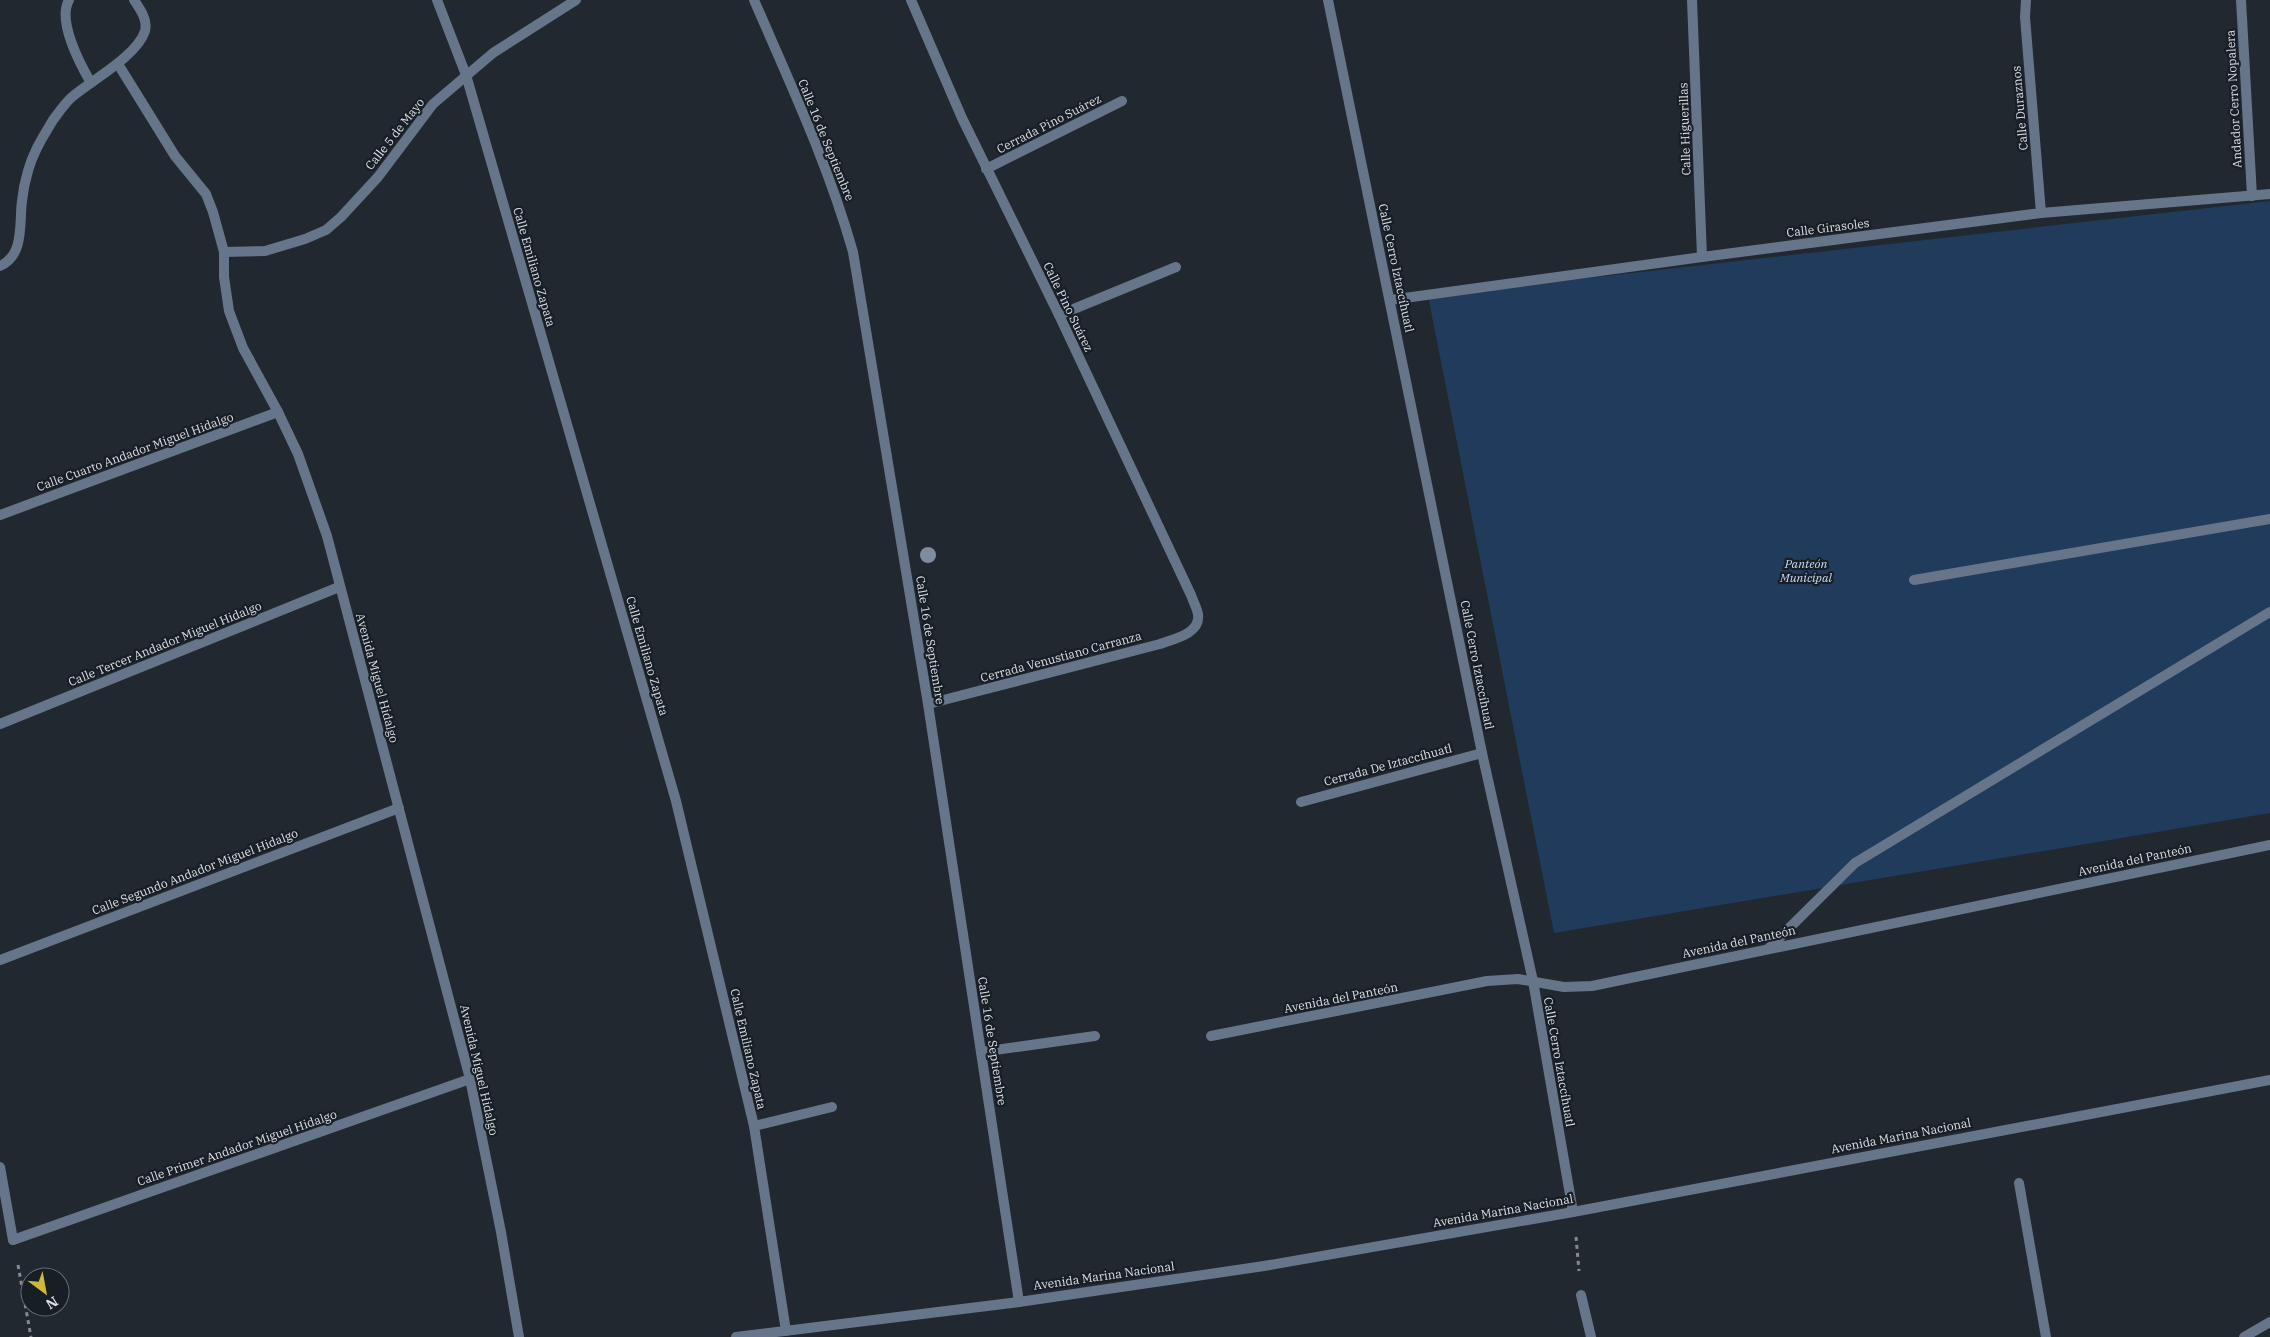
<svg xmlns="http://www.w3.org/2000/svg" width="2270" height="1337" viewBox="0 0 2270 1337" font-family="'IBM Plex Serif',serif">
  <rect width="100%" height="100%" fill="#212830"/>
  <polygon fill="#213b5c" points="2270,201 2270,813 1554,933 1428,296"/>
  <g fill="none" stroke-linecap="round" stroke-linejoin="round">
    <g stroke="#868b92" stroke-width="3" stroke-dasharray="4 4" stroke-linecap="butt">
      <polyline points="1576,1237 1579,1271"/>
      <polyline points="18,1265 31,1337"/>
    </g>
    <g stroke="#667589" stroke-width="10">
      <polyline points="1914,580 2270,519"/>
      <polyline points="1769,948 1855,863 2270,612"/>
    </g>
    <g stroke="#667589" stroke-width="10">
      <polyline points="2026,0 2025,17 2041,213"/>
      <polyline points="2241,0 2252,196"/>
      <polyline points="118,64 175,156 206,194 213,212 224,252 224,277 229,311 243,348 278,412"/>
      <polyline points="1301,802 1482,753"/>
      <polyline points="0,1167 13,1240"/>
    </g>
    <g stroke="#667589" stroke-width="10">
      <path d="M69 0C57 21 80 64 91 83"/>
      <polyline points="437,0 466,75 676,801 754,1126 786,1331"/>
      <path d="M754 0C790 83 828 164 853 252L928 704 1019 1302"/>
      <path d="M911 0 962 118 1059 315 1191 595C1193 601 1197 608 1198 614 1201 634 1173 639 1160 644L928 704"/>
      <polyline points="1328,0 1482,753 1533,981 1573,1212"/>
      <polyline points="1692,0 1702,257"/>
      <polyline points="986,169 1122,101"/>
      <polyline points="224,252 265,251 305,239 326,230 341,217 378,177 433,104 493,53 576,0"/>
      <path d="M0 266C25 255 19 222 22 201 23 191 25 181 28 171 33 152 43 137 53 120 59 112 65 103 72 97 92 80 137 56 145 31 148 20 140 9 134 0"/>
      <polyline points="1390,300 1702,257 2041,213 2270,194"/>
      <polyline points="1059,315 1176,267"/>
      <polyline points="0,515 278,412 298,454 327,536 470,1079 501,1232 519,1337"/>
      <polyline points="0,724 339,587"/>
      <polyline points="0,960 399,808"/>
      <polyline points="1211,1036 1487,981 1518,979 1564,987 1592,986 2270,845"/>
      <polyline points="981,1052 1095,1036"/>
      <polyline points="754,1126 832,1107"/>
      <polyline points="2019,1183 2046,1337"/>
      <polyline points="13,1240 470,1079"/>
      <polyline points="1581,1295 1591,1337"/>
      <polyline points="2244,1337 2270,1322"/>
    </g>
    <polyline stroke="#667589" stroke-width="10" points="736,1337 1019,1302 1264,1266 1573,1212 2270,1080"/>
  </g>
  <circle fill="#7d8c9f" cx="928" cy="555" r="8"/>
  <g text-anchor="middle" stroke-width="4.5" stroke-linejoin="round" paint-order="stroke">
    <g font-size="12" fill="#dce0e6" stroke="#181e26">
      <text transform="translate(2234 99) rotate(-93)" y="4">Andador Cerro Nopalera</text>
      <text transform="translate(2020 108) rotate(-95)" y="4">Calle Duraznos</text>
      <text transform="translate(1049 124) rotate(-27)" y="4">Cerrada Pino Suárez</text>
      <text transform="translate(1685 129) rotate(-92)" y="4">Calle Higuerillas</text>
      <text transform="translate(395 134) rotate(-52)" y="4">Calle 5 de Mayo</text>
      <text transform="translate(826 140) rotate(68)" y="4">Calle 16 de Septiembre</text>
      <text transform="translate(1828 228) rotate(-7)" y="4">Calle Girasoles</text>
      <text transform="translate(534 267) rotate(74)" y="4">Calle Emiliano Zapata</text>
      <text transform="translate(1396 268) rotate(78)" y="4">Calle Cerro Iztaccíhuatl</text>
      <text transform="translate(1068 307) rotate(64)" y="4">Calle Pino Suárez</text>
      <text transform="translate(135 452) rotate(-20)" y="4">Calle Cuarto Andador Miguel Hidalgo</text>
      <text transform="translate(930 640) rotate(81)" y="4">Calle 16 de Septiembre</text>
      <text transform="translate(165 644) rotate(-22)" y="4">Calle Tercer Andador Miguel Hidalgo</text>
      <text transform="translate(647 656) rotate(74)" y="4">Calle Emiliano Zapata</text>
      <text transform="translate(1061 657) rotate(-15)" y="4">Cerrada Venustiano Carranza</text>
      <text transform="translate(1477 665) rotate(79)" y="4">Calle Cerro Iztaccíhuatl</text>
      <text transform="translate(377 678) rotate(75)" y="4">Avenida Miguel Hidalgo</text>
      <text transform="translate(1388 765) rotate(-15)" y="4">Cerrada De Iztaccíhuatl</text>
      <text transform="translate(2135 860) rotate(-12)" y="4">Avenida del Panteón</text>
      <text transform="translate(195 872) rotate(-21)" y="4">Calle Segundo Andador Miguel Hidalgo</text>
      <text transform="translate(1739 942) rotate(-12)" y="4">Avenida del Panteón</text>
      <text transform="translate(1341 998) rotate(-11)" y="4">Avenida del Panteón</text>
      <text transform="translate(992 1041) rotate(81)" y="4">Calle 16 de Septiembre</text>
      <text transform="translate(748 1049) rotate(77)" y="4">Calle Emiliano Zapata</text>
      <text transform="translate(1559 1062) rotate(80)" y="4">Calle Cerro Iztaccíhuatl</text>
      <text transform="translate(479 1070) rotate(77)" y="4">Avenida Miguel Hidalgo</text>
      <text transform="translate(1901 1136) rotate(-11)" y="4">Avenida Marina Nacional</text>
      <text transform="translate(237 1148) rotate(-19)" y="4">Calle Primer Andador Miguel Hidalgo</text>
      <text transform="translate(1503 1211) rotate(-10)" y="4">Avenida Marina Nacional</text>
      <text transform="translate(1104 1276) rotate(-8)" y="4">Avenida Marina Nacional</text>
    </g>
    <g font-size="12" font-style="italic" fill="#c9ddf9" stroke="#181e26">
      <text x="1806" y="568">Panteón<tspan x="1806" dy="14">Municipal</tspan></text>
    </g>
  </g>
  <g transform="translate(45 1292) rotate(148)"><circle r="24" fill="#181e26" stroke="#666c73"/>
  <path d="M0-4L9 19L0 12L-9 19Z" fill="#cdb938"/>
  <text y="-8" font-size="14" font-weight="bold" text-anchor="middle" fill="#dce0e6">N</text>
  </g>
</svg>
